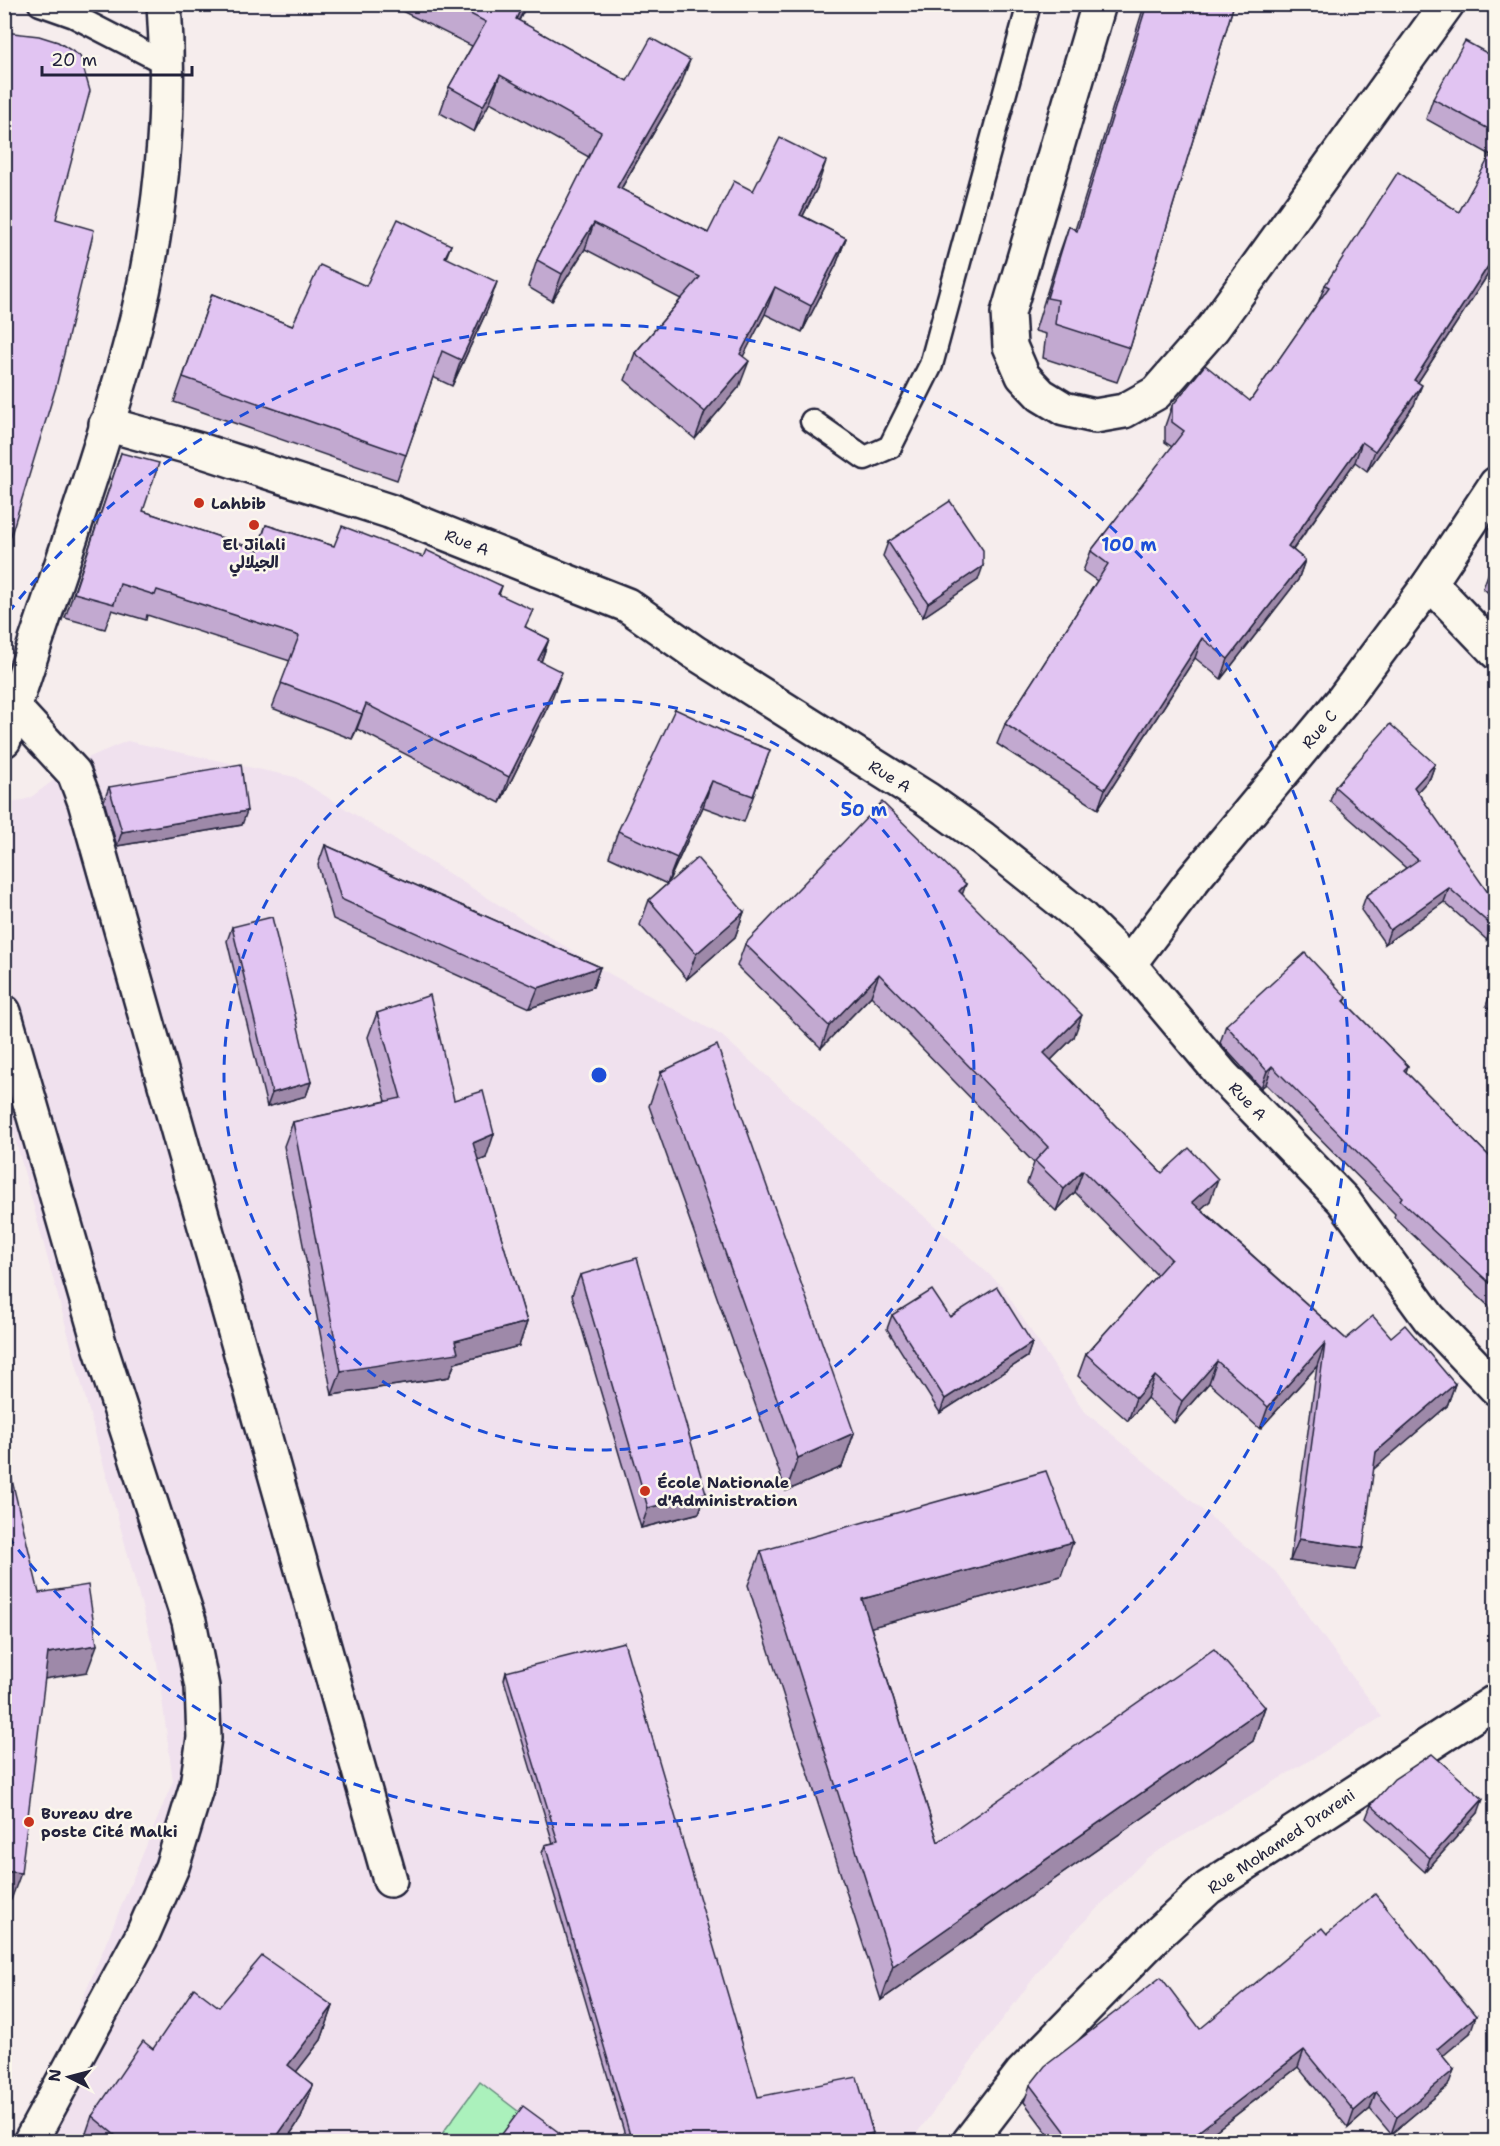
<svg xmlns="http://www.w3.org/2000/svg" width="1500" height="2146" viewBox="0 0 1500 2146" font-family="'Shantell Sans','Playpen Sans Arabic',sans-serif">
  <rect width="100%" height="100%" fill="#f6eded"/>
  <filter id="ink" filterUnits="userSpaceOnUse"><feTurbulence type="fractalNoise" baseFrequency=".0167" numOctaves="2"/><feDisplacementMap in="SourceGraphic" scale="12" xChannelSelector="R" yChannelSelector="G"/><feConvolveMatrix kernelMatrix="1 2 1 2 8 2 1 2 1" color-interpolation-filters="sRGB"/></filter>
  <g filter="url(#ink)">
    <polygon fill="#f0e1ee" points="127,741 295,777 601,969 721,1035 1001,1285 1083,1410 1275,1571 1382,1717 1148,1857 1051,1955 911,2141 24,2141 173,1781 157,1662 5,1101 4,805 30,798 78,762"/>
    <polygon fill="#abf1bc" stroke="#668a7c" stroke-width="1.5" points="480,2082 557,2141 436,2142"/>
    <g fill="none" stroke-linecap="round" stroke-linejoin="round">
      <defs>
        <g id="lane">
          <polyline points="40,4 74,16 167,64"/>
          <polyline points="812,421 865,458 890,447 931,365 1029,4"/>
        </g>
        <g id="street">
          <polyline points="1099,4 1008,313 1010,346 1023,376 1041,395 1064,409 1095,416 1124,411 1156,393 1213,328 1447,4"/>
          <polyline points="106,424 200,450 389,511 627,605 694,652 927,799 982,838 1081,917 1129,964 1223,1076 1343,1200 1429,1318 1496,1388"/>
          <polyline points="1430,583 1496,652"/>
          <polyline points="14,708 74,773 85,802 390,1880"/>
          <polyline points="1129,964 1193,880 1342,701 1430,583 1496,484"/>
        </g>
        <g id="secondary">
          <path d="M4 740C45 606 96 474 132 338 160 231 172 115 164 4"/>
          <polyline points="4,1012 100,1346 189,1621 202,1687 204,1738 197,1785 172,1867 141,1938 30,2142"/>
          <polyline points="969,2142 1022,2073 1160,1932 1208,1888 1496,1701"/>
        </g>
      </defs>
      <use href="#lane" stroke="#22223b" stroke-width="27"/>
      <use href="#street" stroke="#22223b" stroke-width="38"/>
      <use href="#secondary" stroke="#22223b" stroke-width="38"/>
      <use href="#lane" stroke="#fbf7ec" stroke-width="22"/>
      <use href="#street" stroke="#fbf7ec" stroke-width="33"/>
      <use href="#secondary" stroke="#fbf7ec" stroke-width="33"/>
    </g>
    <g fill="#c2a9d0" stroke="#22223b" stroke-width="1.5">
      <polygon points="388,4 527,4 519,21 627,81 680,87 621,189 708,233 753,191 817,188 803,216 846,238 836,265 802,332 765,314 743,356 739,387 695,439 625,380 635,353 681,299 585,249 552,301 528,287 537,260 589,157 490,102 474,132 440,113 449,87 472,46"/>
      <polygon points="1142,4 1234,4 1130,348 1117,382 1043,358 1046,334 1035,331 1057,260 1069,226 1075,230 1144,6"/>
      <polygon points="1496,58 1496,262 1418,382 1414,405 1367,471 1355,462 1293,550 1305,560 1298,580 1221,679 1195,658 1098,809 997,744 1005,724 1097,581 1083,571 1091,551 1172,447 1165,442 1165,426 1172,406 1250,401 1318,303 1325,285 1459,212 1491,155 1426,119 1433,99"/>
      <polygon points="451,245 446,258 488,308 452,386 433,377 397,480 174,402 212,294 292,326 366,286"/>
      <polygon points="121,453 143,511 257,550 266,525 334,546 423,557 502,586 499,595 527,628 549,639 541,662 552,698 500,803 357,729 352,739 272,708 290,661 147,615 146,620 112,610 105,629 65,618"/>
      <polygon points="888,542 978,580 923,617 883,556"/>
      <polygon points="1496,564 1496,600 1483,588 1489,572"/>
      <polygon points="733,736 770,750 744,822 703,807 668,883 744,912 735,937 687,979 640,925 649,900 667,884 609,857 618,831"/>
      <polygon points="1435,764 1430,778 1417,792 1496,933 1487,940 1444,902 1385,944 1361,910 1366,896 1406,868 1330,801 1335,787"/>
      <polygon points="109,787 242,825 117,846 104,801"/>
      <polygon points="325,845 600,967 593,987 530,1008 333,919 318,865"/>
      <polygon points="966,884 962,894 1074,1037 1051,1060 1162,1173 1210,1201 1201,1209 1346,1339 1391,1337 1455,1384 1447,1406 1373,1469 1355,1570 1290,1561 1317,1366 1260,1429 1209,1383 1174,1423 1147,1398 1128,1421 1078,1376 1086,1354 1157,1275 1075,1192 1056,1211 1027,1183 1034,1163 871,996 821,1048 737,966 745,944"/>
      <polygon points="232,927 311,1082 306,1096 267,1107 227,941"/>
      <polygon points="1496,983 1496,1013 1486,1006 1493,986"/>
      <polygon points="1347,998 1345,1002 1408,1066 1406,1072 1494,1161 1496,1159 1496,1313 1394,1217 1395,1214 1266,1084 1261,1088 1220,1043 1226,1025"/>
      <polygon points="377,1013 454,1100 486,1158 478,1161 527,1322 519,1346 455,1363 449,1377 332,1395 284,1146 293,1122 386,1101 368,1037"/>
      <polygon points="661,1072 854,1433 842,1467 786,1491 649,1106"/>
      <polygon points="580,1275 706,1493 699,1513 641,1528 572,1295"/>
      <polygon points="892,1315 950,1317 1032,1343 1027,1357 940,1413 887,1329"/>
      <polygon points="761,1551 1061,1576 871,1627 938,1842 1265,1707 1253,1741 881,2000 748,1585"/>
      <polygon points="506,1672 758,2097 870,2141 865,2142 627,2142 542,1853 545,1845 553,1843 504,1680"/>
      <polygon points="1371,1805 1478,1813 1425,1872 1366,1818"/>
      <polygon points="333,2006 321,2040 296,2072 313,2085 301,2118 285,2142 83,2142 92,2116 153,2049 219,2007"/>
      <polygon points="1200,2029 1470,2033 1442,2056 1448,2086 1391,2134 1370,2109 1348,2128 1298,2067 1201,2142 1054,2142 1024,2102 1030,2085"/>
    </g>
    <g fill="#9e89a9" stroke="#22223b" stroke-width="1.5">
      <polygon points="523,4 527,4 506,45 516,19"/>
      <polygon points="690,60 680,87 607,213 617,187"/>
      <polygon points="500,75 490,102 474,132 483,106"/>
      <polygon points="826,161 817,188 790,241 800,215"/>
      <polygon points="594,223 585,249 552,301 562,274"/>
      <polygon points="846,238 836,265 802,332 811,306"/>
      <polygon points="1496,254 1496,262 1407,399 1414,380"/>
      <polygon points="497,282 488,308 452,386 461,360"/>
      <polygon points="775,287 765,314 731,380 740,354"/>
      <polygon points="749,361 739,387 695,439 705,412"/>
      <polygon points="1422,385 1414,405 1367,471 1375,451"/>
      <polygon points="1362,442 1355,462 1281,566 1288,546"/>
      <polygon points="1305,560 1298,580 1221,679 1228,659"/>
      <polygon points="983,566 978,580 923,617 928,603"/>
      <polygon points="1202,638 1195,658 1098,809 1105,789"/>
      <polygon points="549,639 540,664 538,660"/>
      <polygon points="562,672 552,698 500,803 509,777"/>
      <polygon points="366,704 357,729 352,739"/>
      <polygon points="1435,764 1430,778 1409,801 1414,787"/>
      <polygon points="712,781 703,807 667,884 677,858"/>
      <polygon points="247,811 242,825 117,846 122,832"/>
      <polygon points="966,884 958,906 959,891"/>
      <polygon points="1449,888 1444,902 1385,944 1390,930"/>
      <polygon points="744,912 735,937 687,979 696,954"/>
      <polygon points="1496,923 1496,933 1487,940 1492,926"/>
      <polygon points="600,967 593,987 530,1008 538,988"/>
      <polygon points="879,974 871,996 821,1048 829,1026"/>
      <polygon points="1082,1015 1074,1037 1036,1075 1044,1053"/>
      <polygon points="1272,1066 1266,1084 1261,1088 1267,1071"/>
      <polygon points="311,1082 306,1096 267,1107 272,1093"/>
      <polygon points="494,1134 486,1158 464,1167 473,1143"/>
      <polygon points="1083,1170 1075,1192 1056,1211 1064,1189"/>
      <polygon points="1218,1179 1210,1201 1184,1224 1192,1202"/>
      <polygon points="527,1322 519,1346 455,1363 449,1377 332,1395 341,1371"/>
      <polygon points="1032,1343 1027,1357 940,1413 945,1399"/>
      <polygon points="1325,1343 1317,1366 1260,1429 1268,1407"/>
      <polygon points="1217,1361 1209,1383 1174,1423 1182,1401"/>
      <polygon points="1155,1376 1147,1398 1128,1421 1136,1398"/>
      <polygon points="1455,1384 1447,1406 1368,1474 1376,1452"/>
      <polygon points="854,1433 842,1467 786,1491 798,1458"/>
      <polygon points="706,1493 699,1513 641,1528 648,1508"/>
      <polygon points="1299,1539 1363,1548 1355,1570 1290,1561"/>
      <polygon points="1073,1542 1061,1576 850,1633 862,1599"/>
      <polygon points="97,1645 87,1672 38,1680 48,1653"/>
      <polygon points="1265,1707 1253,1741 881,2000 893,1966"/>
      <polygon points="1483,1799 1478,1813 1425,1872 1430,1858"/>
      <polygon points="4,1871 21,1873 11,1900 4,1899"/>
      <polygon points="333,2006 321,2040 276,2098 288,2065"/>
      <polygon points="1476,2016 1470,2033 1431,2066 1437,2049"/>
      <polygon points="1304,2050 1298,2067 1201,2142 1185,2142"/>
      <polygon points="1454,2070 1448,2086 1391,2134 1397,2117"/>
      <polygon points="313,2085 301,2118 285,2142 273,2142"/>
      <polygon points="1376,2092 1370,2109 1348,2128 1354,2111"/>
      <polygon points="873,2133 870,2141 865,2142 831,2142"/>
    </g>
    <g fill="#e1c4f2" stroke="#22223b" stroke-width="1.5">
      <polygon points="451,4 523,4 516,19 627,81 651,38 690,60 617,187 708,233 734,181 753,191 780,138 826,161 800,215 846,238 811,306 775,287 740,354 749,361 705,412 635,353 700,277 594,223 562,274 537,260 601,132 500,75 483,106 449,87 486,22"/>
      <polygon points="1147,4 1234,4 1130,348 1055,324 1058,300 1047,298 1069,226 1077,231"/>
      <polygon points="4,32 39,36 58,42 80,56 90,91 56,219 94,230 56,387 4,558"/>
      <polygon points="1465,41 1496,58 1496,133 1433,99"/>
      <polygon points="1496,145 1496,254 1414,380 1422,385 1375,451 1362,442 1288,546 1305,560 1228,659 1202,638 1105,789 1005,724 1108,564 1091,551 1184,431 1172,422 1172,406 1205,365 1250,401 1329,287 1325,285 1398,172 1459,212"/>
      <polygon points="398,219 451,245 445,257 497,282 461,360 442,351 406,455 183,377 212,294 292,326 320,265 366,286"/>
      <polygon points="121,453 159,463 143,511 258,550 266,525 334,546 342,526 423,557 426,550 502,586 498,594 533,610 525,627 549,639 538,660 562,672 509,777 366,704 362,714 281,683 299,636 157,590 155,595 120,584 114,604 74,593"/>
      <polygon points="950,501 983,550 983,566 928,603 888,542"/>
      <polygon points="1496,564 1496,578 1489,572"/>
      <polygon points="675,709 733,736 770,750 753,796 712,781 677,858 618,831"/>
      <polygon points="1390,724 1435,764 1414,787 1496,904 1496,923 1492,926 1449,888 1390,930 1366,896 1418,860 1335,787"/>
      <polygon points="241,764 247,811 122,832 109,787"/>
      <polygon points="882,802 966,884 959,891 1082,1015 1044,1053 1162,1173 1189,1148 1218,1179 1192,1202 1346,1339 1373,1316 1391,1337 1405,1325 1455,1384 1376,1452 1363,1548 1299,1539 1325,1343 1268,1407 1217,1361 1182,1401 1155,1376 1136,1398 1086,1354 1171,1259 1083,1170 1064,1189 1035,1161 1048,1147 879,974 829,1026 745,944"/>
      <polygon points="325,845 600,967 538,988 341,899"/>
      <polygon points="697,858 744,912 696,954 649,900"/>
      <polygon points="272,917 311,1082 272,1093 232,927"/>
      <polygon points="1305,953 1347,998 1344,1001 1408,1066 1404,1070 1494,1161 1496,1159 1496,1289 1400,1200 1402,1197 1272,1066 1267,1071 1226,1025"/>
      <polygon points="430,995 454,1100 483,1091 494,1134 473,1143 527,1322 455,1341 458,1353 341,1371 293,1122 401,1098 377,1013"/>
      <polygon points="717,1045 854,1433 798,1458 661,1072"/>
      <polygon points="637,1258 706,1493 648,1508 580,1275"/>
      <polygon points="997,1287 1032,1343 945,1399 892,1315 932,1290 950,1317"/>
      <polygon points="4,1447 39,1593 88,1585 97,1645 48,1653 21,1873 4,1871"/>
      <polygon points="1046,1471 1073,1542 862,1599 938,1842 1214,1649 1265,1707 893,1966 761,1551"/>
      <polygon points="624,1642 758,2097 857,2077 873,2133 831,2142 632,2142 545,1845 558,1842 506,1672"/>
      <polygon points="1432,1754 1483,1799 1430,1858 1371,1805 1394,1779"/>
      <polygon points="1375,1894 1476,2016 1437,2049 1454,2070 1397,2117 1376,2092 1354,2111 1304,2050 1185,2142 1060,2142 1067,2134 1030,2085 1045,2066 1161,1977 1200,2029 1322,1928 1327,1934"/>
      <polygon points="262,1956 333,2006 288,2065 313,2085 273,2142 121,2142 122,2141 92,2116 143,2041 153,2049 194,1988 219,2007"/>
      <polygon points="523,2106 572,2142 504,2142 499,2138"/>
    </g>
  </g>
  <g fill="none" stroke="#1d4ed8" stroke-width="3" stroke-dasharray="10 8">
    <circle cx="599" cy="1075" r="375"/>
    <path d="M8 613A750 750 0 1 1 8 1537"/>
  </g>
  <g fill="#c8321e" stroke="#fbf7ec" stroke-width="2">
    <circle cx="199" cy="503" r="6"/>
    <circle cx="254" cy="525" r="6"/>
    <circle cx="645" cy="1491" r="6"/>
    <circle cx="29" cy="1822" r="6"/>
  </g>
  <g text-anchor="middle" stroke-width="5" stroke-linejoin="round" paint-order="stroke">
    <g font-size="16" font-weight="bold" fill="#22223b" stroke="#fbf7ec" text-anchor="start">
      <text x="211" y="509">Lahbib</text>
      <text x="254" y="550" text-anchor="middle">El Jilali<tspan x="254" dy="18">الجيلالي</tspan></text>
      <text x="657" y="1488">École Nationale<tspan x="657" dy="18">d'Administration</tspan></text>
      <text x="41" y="1819">Bureau dre<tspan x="41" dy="18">poste Cité Malki</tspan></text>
    </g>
    <g font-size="16" fill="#22223b" stroke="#fbf7ec">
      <text transform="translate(467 542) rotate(21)" y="6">Rue A</text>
      <text transform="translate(1319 729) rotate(-50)" y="6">Rue C</text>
      <text transform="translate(890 776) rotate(32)" y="6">Rue A</text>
      <text transform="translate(1248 1101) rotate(46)" y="6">Rue A</text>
      <text transform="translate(1281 1841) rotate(-34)" y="6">Rue Mohamed Drareni</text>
    </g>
  </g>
  <circle cx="599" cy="1075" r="9" fill="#1d4ed8" stroke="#fbf7ec" stroke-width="3"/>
  <g font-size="18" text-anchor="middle" font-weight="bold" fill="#1d4ed8" stroke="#fbf7ec" stroke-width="5" stroke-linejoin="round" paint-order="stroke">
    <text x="1129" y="551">100 m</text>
    <text x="864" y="816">50 m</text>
  </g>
  <rect width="1500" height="2146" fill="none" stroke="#fbf7ec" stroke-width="24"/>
  <rect x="12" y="12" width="1476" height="2122" fill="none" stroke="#22223b" stroke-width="2" filter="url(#ink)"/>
  <g transform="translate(69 2077) rotate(276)" stroke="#fbf7ec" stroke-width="4.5" paint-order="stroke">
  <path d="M0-4.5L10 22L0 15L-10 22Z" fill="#22223b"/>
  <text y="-9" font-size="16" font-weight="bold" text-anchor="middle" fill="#22223b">N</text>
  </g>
  <path d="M42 66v9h150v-9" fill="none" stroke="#22223b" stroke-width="3"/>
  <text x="51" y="66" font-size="18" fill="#22223b" stroke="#fbf7ec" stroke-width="4.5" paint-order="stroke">20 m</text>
</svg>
